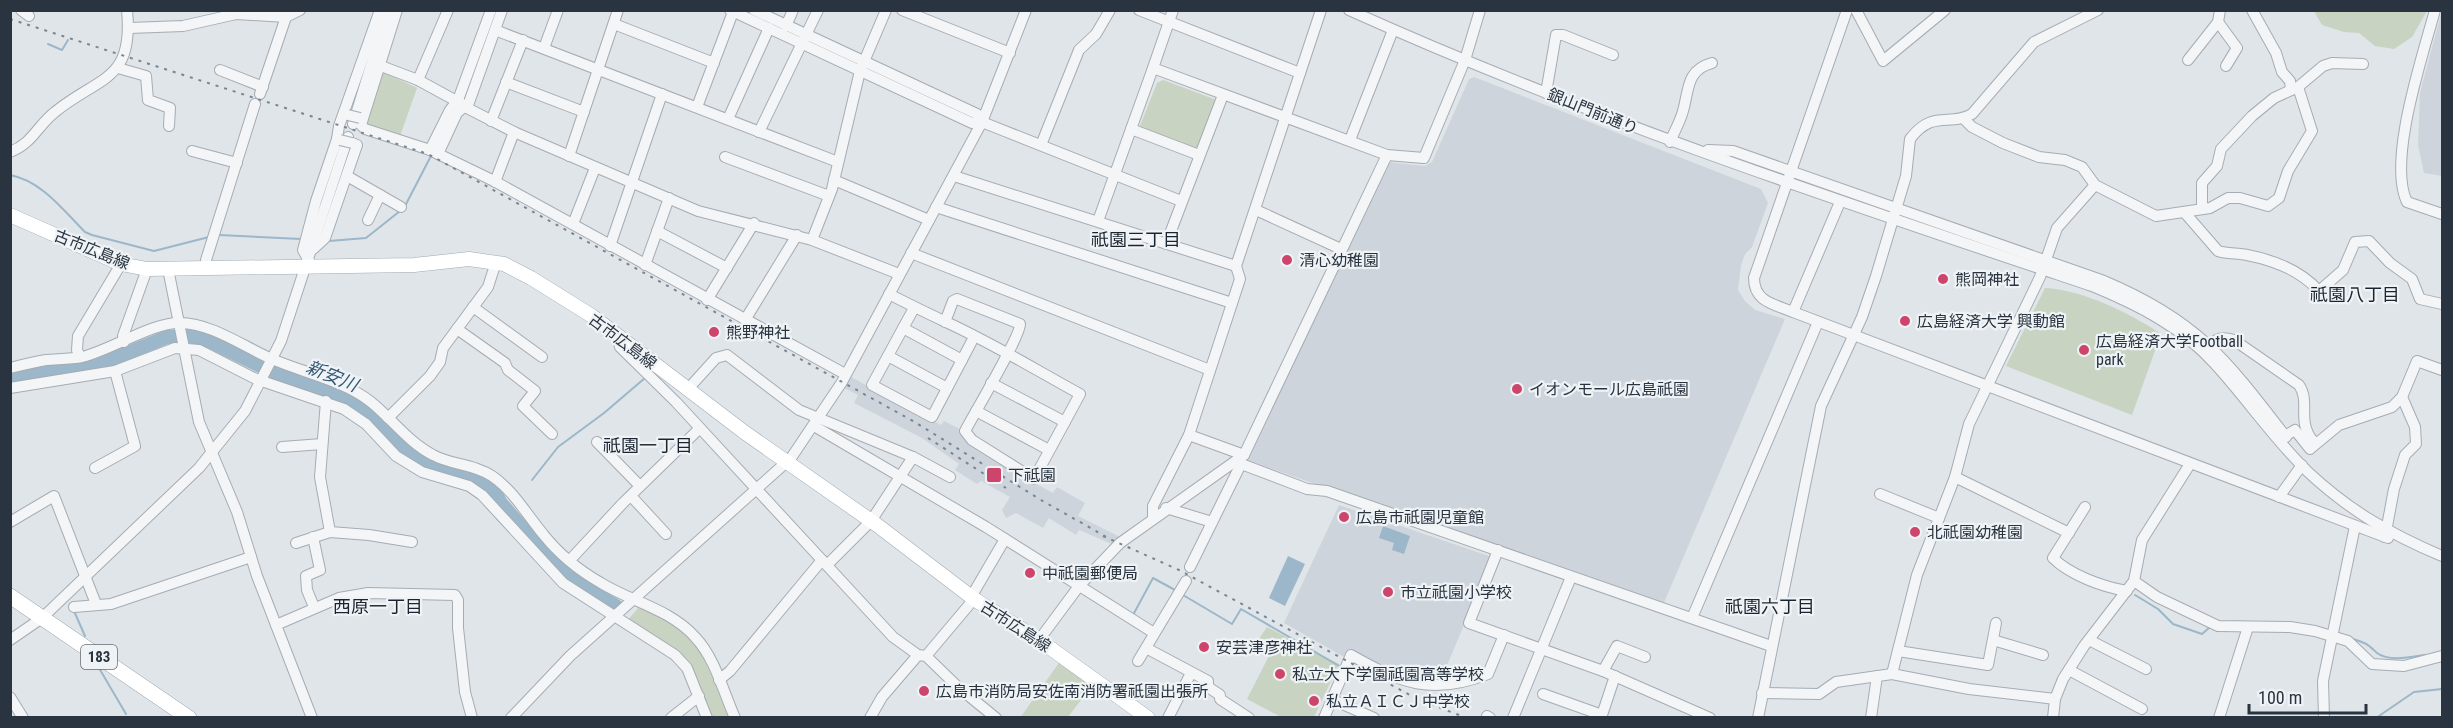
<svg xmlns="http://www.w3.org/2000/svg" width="2453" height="728" viewBox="0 0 2453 728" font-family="'Roboto Condensed','Noto Sans JP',sans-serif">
  <rect width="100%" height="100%" fill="#e0e5e9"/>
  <g fill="#ced4db">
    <polygon points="2442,10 2442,176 2424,173 2418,145 2420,93"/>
    <polygon points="1474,77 1761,189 1768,203 1752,247 1745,254 1741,265 1738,290 1745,301 1755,310 1785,319 1663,605 1246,460 1386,162 1425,166 1432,162 1469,79"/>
    <polygon points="851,377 941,425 944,421 958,428 967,440 1002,465 1053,493 1057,487 1085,503 1078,516 1120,537 1114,545 1079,530 1076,535 1049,518 1043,528 1016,513 1006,518 1002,510 1010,497 981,481 977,484 955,470 959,464 922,438 854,403 858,395 844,388"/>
    <polygon points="1339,505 1489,556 1491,561 1445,670 1468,680 1431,685 1346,658 1284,623"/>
  </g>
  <g fill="#c8d3c1">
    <polygon points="2314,11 2427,11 2412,37 2394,49 2375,46 2359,33 2344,32 2322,25"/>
    <polygon points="383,72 417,88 400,136 366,124"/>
    <polygon points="1163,80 1214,99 1215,103 1196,150 1143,131 1140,126 1157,83"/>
    <path d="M2045 288C2083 290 2130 313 2161 334L2132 415 2006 366Z"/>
    <path d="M640 606C658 615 676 624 691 638 711 658 720 692 731 717H709L689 668 626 622Z"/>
    <polygon points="1267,627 1339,664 1314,717 1281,717 1247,699 1272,650 1257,642"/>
    <polygon points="1061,660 1093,684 1068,717 1020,718"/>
  </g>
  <g fill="#9bb7c9">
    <polygon points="1383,526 1410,536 1404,554 1392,550 1394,543 1379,538"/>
    <polygon points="1288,556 1305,564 1285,606 1269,598"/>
  </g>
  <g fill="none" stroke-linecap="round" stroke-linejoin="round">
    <g stroke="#9bb7c9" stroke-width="2">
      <polyline points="48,44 62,50 68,40"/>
      <path d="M10 175C42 181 63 210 85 232L92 235 154 251 209 237"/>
      <polyline points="404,208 432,154"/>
      <polyline points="219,235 301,239"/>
      <polyline points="329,241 366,238 400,211"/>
      <polyline points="532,480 558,447 604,413 645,378"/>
      <polyline points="495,492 501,490"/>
      <polyline points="1183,595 1232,624 1241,609 1341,667"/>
      <polyline points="2135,595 2158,609 2173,624 2202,634 2210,627"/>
      <polyline points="74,611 85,636"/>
      <polyline points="1133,615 1153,578 1175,590"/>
      <path d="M2353 639C2368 644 2366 643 2377 653 2389 662 2411 657 2425 655"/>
      <polyline points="99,668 126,714"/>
      <polyline points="2376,718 2414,692 2442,689"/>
    </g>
    <path stroke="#9bb7c9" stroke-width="14" d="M10 379 43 372 95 366 167 337 190 336 211 342 279 375 344 398 371 415 404 450 425 464 482 480 495 492 500 502C535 543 568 580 616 606"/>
    <defs>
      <g id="minor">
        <polyline points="21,10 29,16"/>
        <polyline points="397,10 361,125 365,129 430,150 494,181 845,374"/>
        <polyline points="730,10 972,123 982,122 1181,201"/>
        <polyline points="754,10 977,114 982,122"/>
        <polyline points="902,10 1010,53"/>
        <polyline points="1139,10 1300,73"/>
        <path d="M1349 10C1591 119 1842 202 2092 286 2138 305 2182 327 2215 364 2247 399 2274 439 2308 472 2350 511 2390 534 2442 556"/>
        <polyline points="1856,10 1883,61 1945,10"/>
        <polyline points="2252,10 2276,53 2282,72 2290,81 2291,90"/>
        <path d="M2435 10C2423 55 2387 161 2407 202L2442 214"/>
        <polyline points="2218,22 2237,48 2226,66"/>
        <polyline points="614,24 714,63"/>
        <polyline points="786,26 793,10"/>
        <polyline points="129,28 183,26 236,14 286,17 300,10"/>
        <polyline points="495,30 838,162"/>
        <polyline points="544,48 558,10"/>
        <polyline points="2188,60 2218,22 2220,10"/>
        <polyline points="381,66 418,80 462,104"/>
        <polyline points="118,68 146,76 148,100 170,108 169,126"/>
        <polyline points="1153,68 1173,10"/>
        <polyline points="220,70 263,87"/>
        <polyline points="418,80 448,10"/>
        <polyline points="506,82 584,112"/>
        <polyline points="1546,93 1556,35 1563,35 1613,55"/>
        <polyline points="260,94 286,17"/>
        <polyline points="697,107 733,12"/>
        <polyline points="467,108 514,132 698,211 812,240 899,274"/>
        <polyline points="1963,118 1972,127 2003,143 2039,157 2065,160 2082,167 2095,185 2156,216 2210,208 2228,198 2240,198 2268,206 2279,198 2288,171 2312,131 2298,87"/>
        <polyline points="728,119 769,28"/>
        <polyline points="491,121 523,40"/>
        <polyline points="353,124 388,10"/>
        <polyline points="1131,129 1199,155"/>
        <polyline points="759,132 818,10"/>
        <polyline points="337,139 339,126 380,10"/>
        <polyline points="1350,140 1393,30"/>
        <path d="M1670 142C1674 132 1680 122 1683 111 1689 90 1686 70 1712 63"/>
        <polyline points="1041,145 1079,50 1096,34 1110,10"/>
        <polyline points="430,150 450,110 458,100 491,10"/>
        <path d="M1708 150 1733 151 2104 281C2197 320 2226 359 2286 437"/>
        <polyline points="192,151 237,163"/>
        <path d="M10 152C33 143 37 126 55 112 99 76 134 82 127 10"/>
        <polyline points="438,154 457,113 465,106 467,108 502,10"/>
        <polyline points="569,156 618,10"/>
        <polyline points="725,157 829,196"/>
        <polyline points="347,176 401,207"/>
        <polyline points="954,176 1236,266"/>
        <polyline points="834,180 929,220"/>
        <polyline points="495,182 514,132"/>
        <polyline points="1840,202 1793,312 2388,538"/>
        <polyline points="936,207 1232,303"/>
        <polyline points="2202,209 2202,183 2217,166 2221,149 2252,116 2274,98 2298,87 2323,66 2332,63 2363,64"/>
        <polyline points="1256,210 1341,249"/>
        <path d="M2185 213 2218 251C2227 254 2237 253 2247 255 2273 260 2301 271 2319 291L2343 270 2355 242 2369 241 2390 263 2412 279 2420 299 2442 304"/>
        <polyline points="368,220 380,195"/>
        <polyline points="1098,221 1153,68 1387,155 1424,158 1465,60 1480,10"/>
        <polyline points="573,224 595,168"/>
        <polyline points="657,231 727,268"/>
        <polyline points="812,240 832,189 860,71 886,10"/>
        <polyline points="1166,244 1223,95"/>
        <polyline points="610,246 662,94"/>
        <polyline points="313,249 325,238 357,145 352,143"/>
        <polyline points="911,253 1210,370"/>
        <polyline points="309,261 303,250 316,201 337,139 340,140"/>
        <polyline points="645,265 669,198"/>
        <polyline points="206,267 206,260 255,104"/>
        <polyline points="168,269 199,422 237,512 257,576 312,718"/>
        <path d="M889 294C908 304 927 313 946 322 992 343 1036 370 1080 394L1034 479 972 440 965 431C974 414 1021 335 1020 324L957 299 953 301 945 322"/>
        <polyline points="707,300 754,223"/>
        <polyline points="473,307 542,357"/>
        <polyline points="914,308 872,385 932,417 974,337"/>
        <path d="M1793 312C1774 304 1754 302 1754 278L1847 10"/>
        <polyline points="745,320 797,235"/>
        <polyline points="903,328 962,360"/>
        <polyline points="457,329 505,363 508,370 535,391 523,406 552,434"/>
        <polyline points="618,339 620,347 676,402 893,637 918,655 926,656 958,687 996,718"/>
        <polyline points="124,342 123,336 147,269"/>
        <path d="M2208 348C2216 338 2221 336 2234 340L2299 385C2311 403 2296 420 2313 441"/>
        <polyline points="888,356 947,388"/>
        <polyline points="80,357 77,350 78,336 121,264"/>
        <path d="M10 368C22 365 34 362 46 360 58 359 70 359 82 357 111 350 153 322 180 323 211 323 244 347 272 359 304 373 343 380 371 402 392 419 408 442 433 455 451 465 474 464 492 476 513 490 527 515 543 534 558 553 580 571 601 583 632 602 670 609 695 637 715 658 723 691 735 718"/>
        <polyline points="991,383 1065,422"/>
        <polyline points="10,388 115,371 175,348 199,350 256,379 344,409 366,424 396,456 422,472 469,486 482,495 563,583 675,655 687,668 707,718"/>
        <polyline points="688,389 716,358 727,355 799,410 913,457 950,477"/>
        <polyline points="326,401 320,477 330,532"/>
        <polyline points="976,411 1049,450"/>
        <polyline points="388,418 430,376 440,362 443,348 488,287 496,262"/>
        <polyline points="814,426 986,527 1154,633"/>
        <polyline points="1189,435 1244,455"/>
        <polyline points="2285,436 2295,430 2310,449 2339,425 2392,407 2402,397 2417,361 2442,370"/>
        <polyline points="597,442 640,486"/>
        <polyline points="282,447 322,444"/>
        <polyline points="1236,462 1307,489 1327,491 1771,646"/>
        <polyline points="95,468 135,446 115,371"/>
        <polyline points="1955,477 2069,533"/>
        <polyline points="1880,494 1939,518"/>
        <polyline points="631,496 666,534"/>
        <polyline points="2279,497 2302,465"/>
        <path d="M2085 507 2053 558C2070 575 2103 587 2127 591"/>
        <polyline points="1166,508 1212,522"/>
        <polyline points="1153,517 1153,506 1189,435 1240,279 1236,266 1321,10"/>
        <polyline points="10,522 54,496 96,604"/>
        <polyline points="313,537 320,570 306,576 307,590 314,607"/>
        <polyline points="2385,537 2394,489 2405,455 2416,444 2415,427 2402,397"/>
        <polyline points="296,543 330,532 369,535 412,542"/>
        <polyline points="1498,550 1469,623 1603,671 1710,718"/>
        <polyline points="570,560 623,503 699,429"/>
        <polyline points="827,565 871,521 913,457"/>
        <polyline points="1190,567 1240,466"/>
        <polyline points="2134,581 2157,597 2218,626 2290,627 2315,631 2348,641 2372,664 2404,666 2442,656"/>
        <polyline points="74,607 111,604 251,557"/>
        <polyline points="1692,618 1818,322"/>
        <polyline points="276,625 339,598 368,593 455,595 458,600 458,628 465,692 472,718"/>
        <polyline points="10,640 42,618 199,468 245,411 281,341 348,137"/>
        <polyline points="1039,640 1079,586 1120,543 1244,455 1387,155"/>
        <polyline points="1993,640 2043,655"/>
        <polyline points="2089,640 2146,669"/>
        <polyline points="1146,648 1208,681 1208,687 1220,695 1220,699 1249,718"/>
        <polyline points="1898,651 1988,665 1996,623"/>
        <polyline points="926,656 974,599 974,592 1005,539"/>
        <polyline points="1138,661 1186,581"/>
        <polyline points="2069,670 2142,709"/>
        <polyline points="1603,671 1617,646 1645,657"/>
        <polyline points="1892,674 1917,575 1955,477 1969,424 2040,277 2057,228 2095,185"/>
        <polyline points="719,680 730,671 822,560"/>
        <polyline points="1762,693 1819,694 1836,682 1892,674 1969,689 2055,699"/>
        <polyline points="1543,694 1602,715"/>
        <polyline points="10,697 23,718"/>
        <polyline points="1331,699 1374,718"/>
        <polyline points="1487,716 1490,718"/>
        <polyline points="511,718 570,656 791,458 842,382 982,122 1026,10"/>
        <polyline points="671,718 699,696"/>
        <polyline points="870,718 882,697 918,655"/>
        <polyline points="1168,718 1191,673"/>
        <path d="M1324 718 1351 655C1400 683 1432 696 1488 674L1504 635"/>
        <polyline points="1513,718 1571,577"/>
        <polyline points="1601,718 1615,676"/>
        <path d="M1758 718 1821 406 1862 317 1876 276 1906 176 1910 139C1933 109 1949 127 1972 114L2034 42 2098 10"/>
        <polyline points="1871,718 1877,676"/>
        <polyline points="2053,718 2055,699 2063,679 2084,646 2134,581 2142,540 2190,464"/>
        <polyline points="2219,718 2248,627"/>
        <polyline points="2324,718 2323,681 2355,526"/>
      </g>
      <polyline id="major" points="10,215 121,264 147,269 414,265 469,259 504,264 531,278 592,316 744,432 877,525 974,599 1039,640 1148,718"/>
      <polyline id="highway" points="10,596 189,718"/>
    </defs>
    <use href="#minor" stroke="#a5acb3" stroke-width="12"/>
    <use href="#major" stroke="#9fabb5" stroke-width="15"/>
    <use href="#highway" stroke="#8794a0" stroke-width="16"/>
    <use href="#minor" stroke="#f3f5f7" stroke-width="10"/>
    <use href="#major" stroke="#fff" stroke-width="14"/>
    <use href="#highway" stroke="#fff" stroke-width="15"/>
    <g stroke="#798692" stroke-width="2" stroke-dasharray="3 6" stroke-linecap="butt">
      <polyline points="10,19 428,154 913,421 1041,500 1110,539"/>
      <polyline points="928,438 1006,488"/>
      <polyline points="1103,536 1179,570 1419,700 1467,718"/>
    </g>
    <defs>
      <g id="minor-bridge">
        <polyline points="348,115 360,118"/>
        <polyline points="340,140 352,143"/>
      </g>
    </defs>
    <use href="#minor-bridge" stroke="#a5acb3" stroke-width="12" stroke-linecap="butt"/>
    <use href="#minor-bridge" stroke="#f3f5f7" stroke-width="10"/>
  </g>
  <g fill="#ce456c" stroke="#eff3f6" stroke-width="2">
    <circle cx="1287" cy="260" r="6"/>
    <circle cx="1943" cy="279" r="6"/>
    <circle cx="1905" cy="321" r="6"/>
    <circle cx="714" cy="332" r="6"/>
    <circle cx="2084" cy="350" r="6"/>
    <circle cx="1517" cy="389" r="6"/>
    <rect x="986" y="467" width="16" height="16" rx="3"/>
    <circle cx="1344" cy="517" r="6"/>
    <circle cx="1915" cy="532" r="6"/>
    <circle cx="1030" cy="573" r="6"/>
    <circle cx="1388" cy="592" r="6"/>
    <circle cx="1204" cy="647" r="6"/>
    <circle cx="1280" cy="674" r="6"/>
    <circle cx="924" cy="691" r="6"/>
    <circle cx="1314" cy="701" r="6"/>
  </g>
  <g text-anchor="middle" stroke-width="4.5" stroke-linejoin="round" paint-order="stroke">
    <rect fill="#eff3f6" stroke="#646d77" stroke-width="1.5" x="81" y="645" width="36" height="24" rx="4.5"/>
    <g font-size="15" font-weight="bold" fill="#293440">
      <text x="99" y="662">183</text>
    </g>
    <g font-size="16" fill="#293440" stroke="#eff3f6">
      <text transform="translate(1593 111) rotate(22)" y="6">銀山門前通り</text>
      <text transform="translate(92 249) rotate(22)" y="6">古市広島線</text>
      <text transform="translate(623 341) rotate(37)" y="6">古市広島線</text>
      <text transform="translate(1016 626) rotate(33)" y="6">古市広島線</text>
    </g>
    <g font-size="16" fill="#293440" stroke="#eff3f6" text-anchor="start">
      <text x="1299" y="266">清心幼稚園</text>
      <text x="1955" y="285">熊岡神社</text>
      <text x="1917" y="327">広島経済大学 興動館</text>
      <text x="726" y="338">熊野神社</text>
      <text x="2096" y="347">広島経済大学Football<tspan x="2096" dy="18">park</tspan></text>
      <text x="1529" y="395">イオンモール広島祇園</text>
      <text x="1008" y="481">下祗園</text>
      <text x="1356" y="523">広島市祇園児童館</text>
      <text x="1927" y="538">北祇園幼稚園</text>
      <text x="1042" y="579">中祇園郵便局</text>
      <text x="1400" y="598">市立祇園小学校</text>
      <text x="1216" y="653">安芸津彦神社</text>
      <text x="1292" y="680">私立大下学園祗園高等学校</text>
      <text x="936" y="697">広島市消防局安佐南消防署祇園出張所</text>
      <text x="1326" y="707">私立ＡＩＣＪ中学校</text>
    </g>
    <g font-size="18" fill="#1b2531" stroke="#eff3f6">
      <text x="1136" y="246">祇園三丁目</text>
      <text x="2355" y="301">祇園八丁目</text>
      <text x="648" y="452">祇園一丁目</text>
      <text x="378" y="613">西原一丁目</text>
      <text x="1770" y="613">祇園六丁目</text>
    </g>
    <g font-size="18" font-style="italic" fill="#335974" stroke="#eff3f6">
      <text transform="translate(332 376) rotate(22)" y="6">新安川</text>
    </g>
  </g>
  <rect width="2453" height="728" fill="none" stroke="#293440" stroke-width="24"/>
  <path d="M2249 704v9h117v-9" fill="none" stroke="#293440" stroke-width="3"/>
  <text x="2258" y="704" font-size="18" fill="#293440" stroke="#eff3f6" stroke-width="4.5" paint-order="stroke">100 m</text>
</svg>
